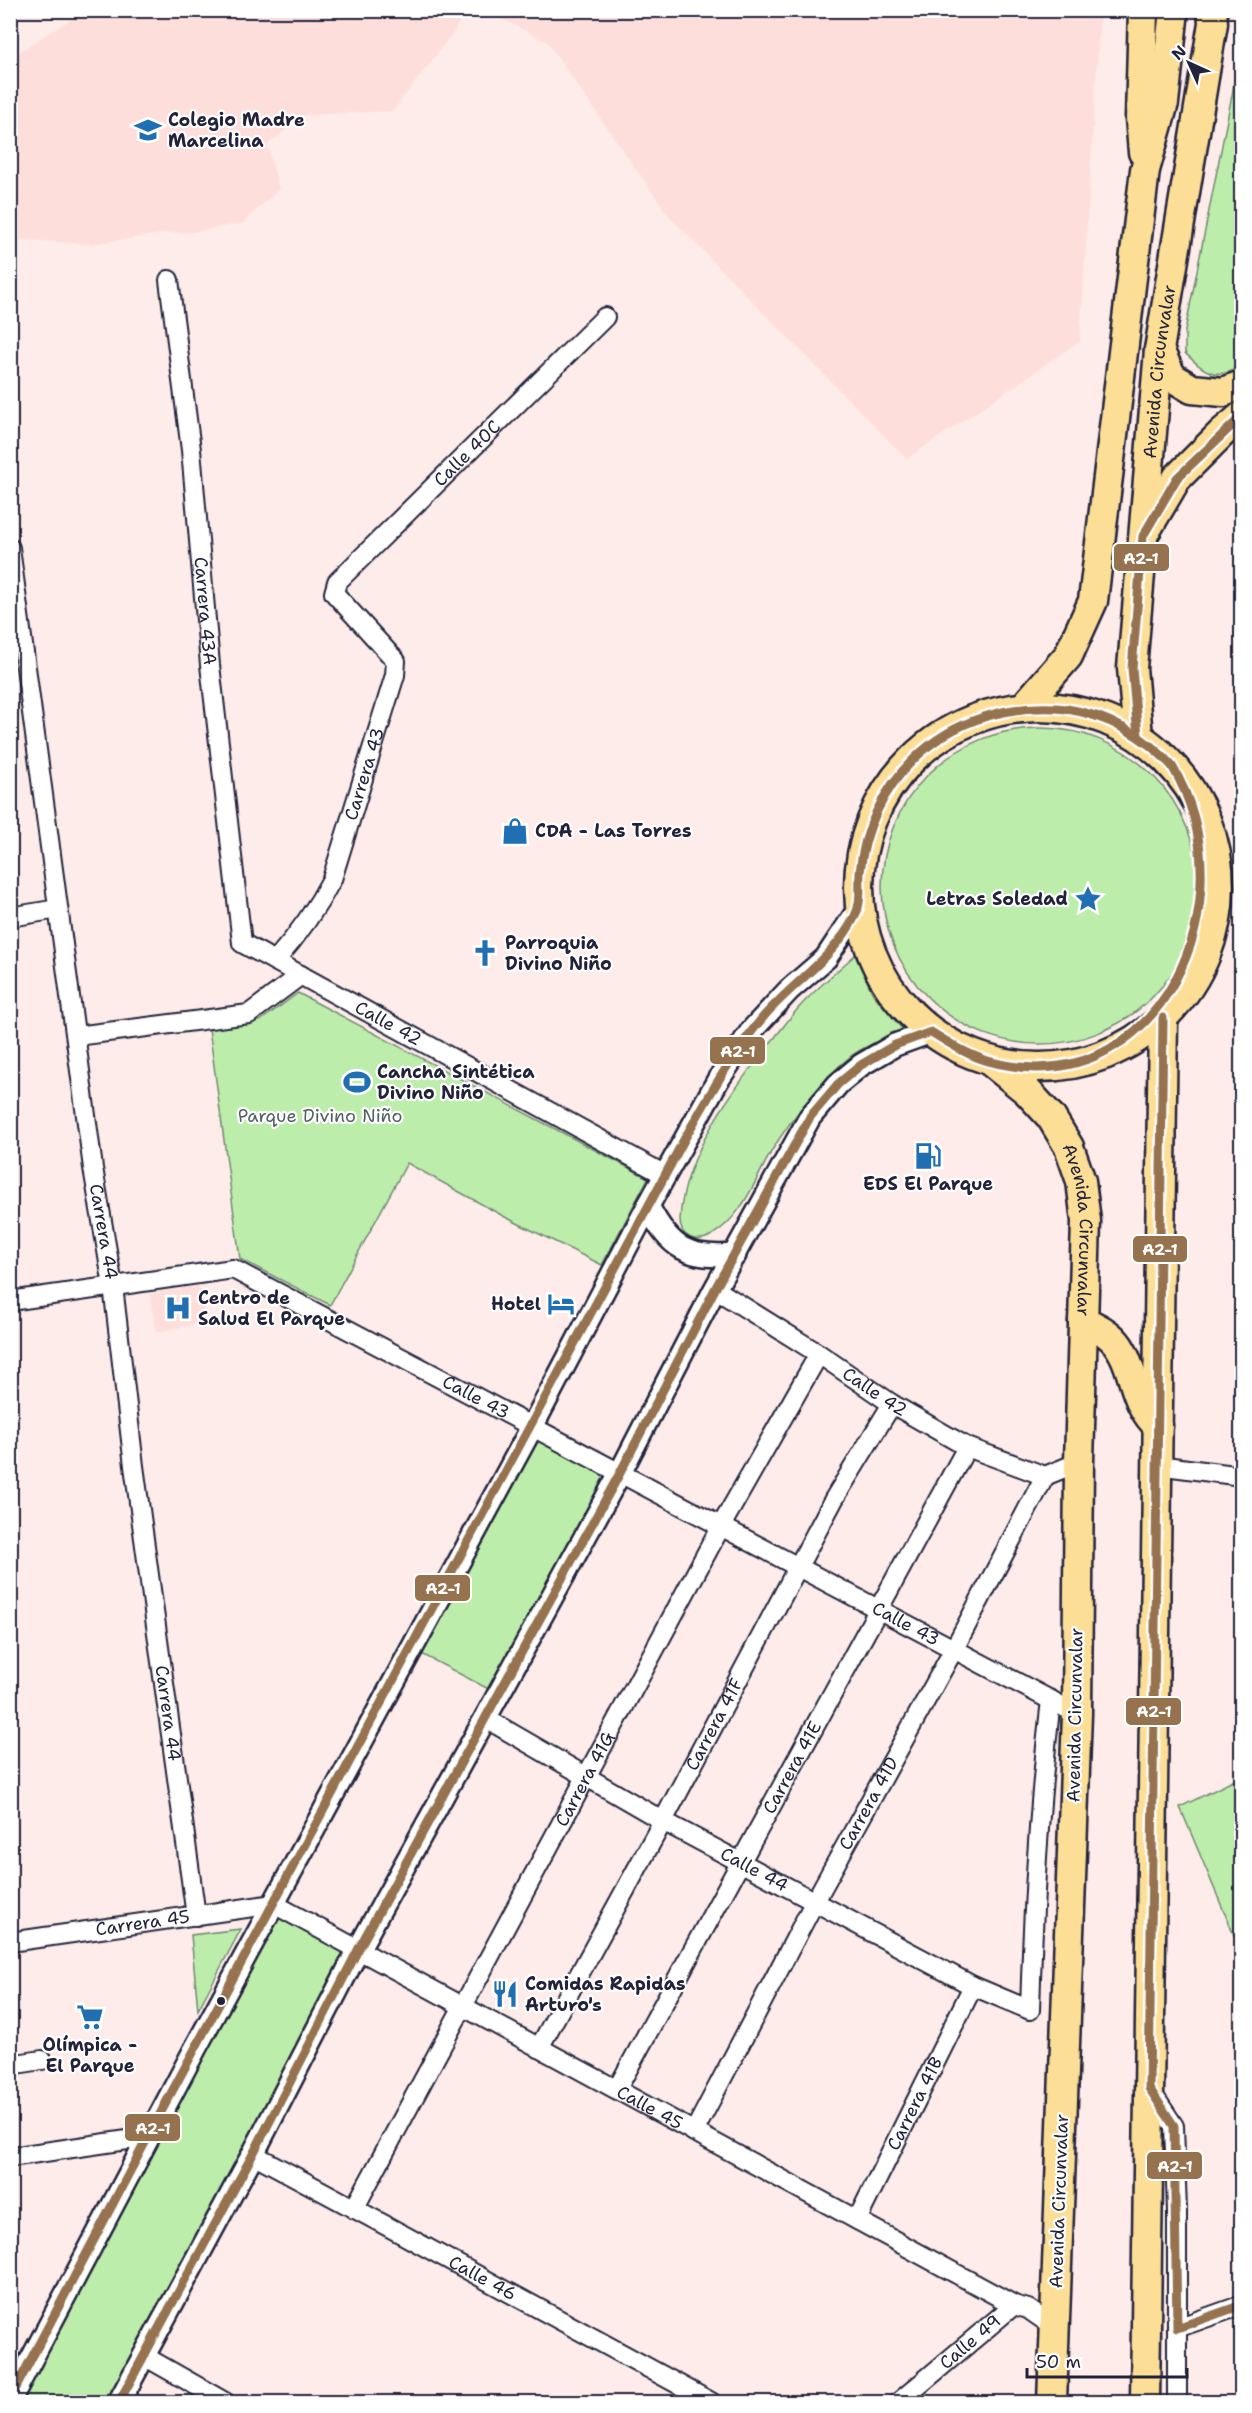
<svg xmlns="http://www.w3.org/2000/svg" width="1252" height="2413" viewBox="0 0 1252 2413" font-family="'Shantell Sans',sans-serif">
  <rect width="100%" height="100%" fill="#feecea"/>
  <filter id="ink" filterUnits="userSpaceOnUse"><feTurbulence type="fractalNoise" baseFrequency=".0167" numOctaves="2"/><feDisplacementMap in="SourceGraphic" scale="12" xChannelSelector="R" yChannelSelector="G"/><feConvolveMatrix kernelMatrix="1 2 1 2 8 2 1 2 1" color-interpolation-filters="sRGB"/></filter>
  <g filter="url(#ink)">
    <g fill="#fddedb">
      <polygon points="86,10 465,10 465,11 452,34 393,111 304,115 267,145 279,189 243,223 193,232 168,233 91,244 11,239 11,57"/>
      <polygon points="486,11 1100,11 1080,341 907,459 669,216 547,42"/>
      <polygon points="199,1286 205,1322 156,1332 150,1294"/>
    </g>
    <g fill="#bdedab" stroke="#708873" stroke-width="1.5">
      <path d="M1241 27V365C1216 383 1203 370 1185 353V331L1233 90Z"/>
      <circle cx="1040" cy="886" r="158"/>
      <path d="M855 955 873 994 903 1030C886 1038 865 1045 850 1057 826 1075 790 1121 774 1147 755 1178 745 1215 712 1235 697 1244 680 1238 680 1220 683 1154 736 1085 776 1036 785 1025 794 1012 805 1001 821 985 838 970 855 955Z"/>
      <polygon points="298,993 648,1178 602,1265 505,1217 407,1163 330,1305 240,1259 208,1021 260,1021"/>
      <polygon points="532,1427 620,1473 498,1694 412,1649"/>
      <polygon points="1241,1777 1241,1952 1180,1807"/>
      <polygon points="274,1904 358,1950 119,2402 16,2402"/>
      <polygon points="241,1929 198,2010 191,1935"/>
    </g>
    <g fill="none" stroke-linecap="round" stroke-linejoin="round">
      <defs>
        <g id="minor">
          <path id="s1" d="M169 280 191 450 210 665 242 943 665 1175"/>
          <path id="s2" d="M10 548 93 1168 113 1286 134 1466 196 1916"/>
          <polyline points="10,917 58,909"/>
          <path id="s3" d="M275 961C298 935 316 910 332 879L395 675 396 661 334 593 337 582 605 317"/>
          <polyline points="76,1036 249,1014 301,975"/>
          <path id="s4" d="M715 1289 819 1354 892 1404 967 1447 1045 1476"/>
          <path id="s5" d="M10 1301 233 1269 1077 1714"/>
          <polyline points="1157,1465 1242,1476"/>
          <polyline points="1045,1476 1079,1462"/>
          <path id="s6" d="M485 1718 663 1821 973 1986 1030 2010C1033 1906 1039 1803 1051 1700"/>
          <path id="s7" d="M10 1942 274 1904 1014 2305 1028 2309 1054 2327"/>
          <path id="s8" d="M539 2048 663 1821 834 1499 892 1404"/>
          <polyline points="10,2065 42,2060"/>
          <path id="s9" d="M617 2089 967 1447"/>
          <polyline points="1150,2090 1174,2126 1177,2211 1177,2402"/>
          <path id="s10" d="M694 2132 815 1901 954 1649 1045 1476"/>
          <path id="s11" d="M253 2154C406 2236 558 2319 711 2402"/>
          <polyline points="10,2157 148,2137"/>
          <path id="s12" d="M354 2209 721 1526 819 1354"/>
          <path id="s13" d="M857 2220 973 1986"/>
          <polyline points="1177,2328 1242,2305"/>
          <polyline points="144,2356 225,2402"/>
          <path id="s14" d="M899 2402 1014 2305"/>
        </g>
        <g id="tertiary">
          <path d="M648 1206C670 1249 688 1259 735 1255"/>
          <polyline points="10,2400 195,2049 532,1427 648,1206 718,1080 752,1030 789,990 826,958 860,907"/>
          <polyline points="119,2402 253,2154 358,1950 620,1473 715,1289 810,1117 838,1084 861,1065 895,1045 931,1032"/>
        </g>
        <g id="trunk">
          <polyline points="1143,10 1140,118 1143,152"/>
          <polyline points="1159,350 1172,377 1192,389 1223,392 1242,385"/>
          <polyline points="1147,529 1177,478 1223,432 1242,416"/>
          <circle cx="1039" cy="887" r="180"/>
          <polyline points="1023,708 1068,656 1093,601 1145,170 1164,103 1174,10"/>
          <path id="s15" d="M1138 736 1132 668 1159 350 1213 23 1212 10"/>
          <path id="s16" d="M991 1062 1027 1091 1051 1117 1069 1147 1081 1181 1086 1221 1079 1462 1077 1714 1052 2402"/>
          <path d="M1083 1321C1093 1325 1104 1330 1112 1338 1136 1361 1130 1401 1158 1426"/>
          <polyline points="1145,2402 1163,1018"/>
        </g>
      </defs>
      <use href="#minor" stroke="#22223b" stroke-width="22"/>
      <use href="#tertiary" stroke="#22223b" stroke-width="26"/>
      <use href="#trunk" stroke="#22223b" stroke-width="33"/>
      <use href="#minor" stroke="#fff" stroke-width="18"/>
      <use href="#tertiary" stroke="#fff" stroke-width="21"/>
      <use href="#trunk" stroke="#fcde96" stroke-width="28"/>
      <defs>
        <g id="bus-1">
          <polyline points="1138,736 1132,668 1143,536 1177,478 1242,416"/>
          <polyline points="1163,1018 1149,2088 1174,2126 1177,2328 1242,2305"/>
          <path d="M10 2399 168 2099 685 1138C709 1096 733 1052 765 1015 794 982 835 957 855 916 862 902 859 887 860 872 864 830 883 789 914 759 954 719 1012 703 1067 709 1107 715 1145 736 1172 766 1252 900 1160 1108 988 1061 967 1055 949 1043 931 1032L895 1045 861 1065 838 1084 810 1117 715 1289 620 1473 358 1950 253 2154 119 2402"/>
        </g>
      </defs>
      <use href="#bus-1" stroke="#fff" stroke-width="14"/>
      <use href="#bus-1" stroke="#96724f" stroke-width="9"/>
    </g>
  </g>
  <defs>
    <symbol id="school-bare" viewBox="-9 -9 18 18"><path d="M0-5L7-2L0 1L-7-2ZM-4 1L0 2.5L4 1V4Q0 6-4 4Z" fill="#1f6fb2" stroke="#fff" stroke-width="2.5" paint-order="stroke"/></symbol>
    <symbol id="shop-bare" viewBox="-9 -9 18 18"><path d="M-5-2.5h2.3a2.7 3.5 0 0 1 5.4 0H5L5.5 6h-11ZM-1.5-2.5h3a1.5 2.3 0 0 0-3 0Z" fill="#1f6fb2" stroke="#fff" stroke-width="2.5" paint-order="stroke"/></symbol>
    <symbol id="sight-bare" viewBox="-9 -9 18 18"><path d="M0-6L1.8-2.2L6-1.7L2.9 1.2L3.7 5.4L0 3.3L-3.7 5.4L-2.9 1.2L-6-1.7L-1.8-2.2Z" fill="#1f6fb2" stroke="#fff" stroke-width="2.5" paint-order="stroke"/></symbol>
    <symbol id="church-bare" viewBox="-9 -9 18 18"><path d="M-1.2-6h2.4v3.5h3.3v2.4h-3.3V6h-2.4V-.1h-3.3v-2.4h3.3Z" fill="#1f6fb2" stroke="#fff" stroke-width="2.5" paint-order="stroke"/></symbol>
    <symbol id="stadium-bare" viewBox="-9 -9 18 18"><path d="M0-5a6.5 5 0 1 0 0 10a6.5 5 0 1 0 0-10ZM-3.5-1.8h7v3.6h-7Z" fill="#1f6fb2" stroke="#fff" stroke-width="2.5" paint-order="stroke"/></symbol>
    <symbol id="fuel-bare" viewBox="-9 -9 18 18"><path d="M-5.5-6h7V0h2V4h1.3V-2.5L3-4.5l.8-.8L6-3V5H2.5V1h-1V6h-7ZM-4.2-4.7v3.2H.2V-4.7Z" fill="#1f6fb2" stroke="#fff" stroke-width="2.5" paint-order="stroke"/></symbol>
    <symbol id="hotel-bare" viewBox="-9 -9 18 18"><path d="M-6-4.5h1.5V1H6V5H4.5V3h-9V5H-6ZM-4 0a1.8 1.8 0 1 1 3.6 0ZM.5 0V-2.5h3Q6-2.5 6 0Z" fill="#1f6fb2" stroke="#fff" stroke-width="2.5" paint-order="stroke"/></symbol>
    <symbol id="hospital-bare" viewBox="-9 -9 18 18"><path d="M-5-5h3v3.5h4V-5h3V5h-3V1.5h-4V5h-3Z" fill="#1f6fb2" stroke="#fff" stroke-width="2.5" paint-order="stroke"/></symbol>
    <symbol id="restaurant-bare" viewBox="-9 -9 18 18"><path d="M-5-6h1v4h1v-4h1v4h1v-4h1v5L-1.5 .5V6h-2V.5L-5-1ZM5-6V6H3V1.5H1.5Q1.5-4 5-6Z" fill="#1f6fb2" stroke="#fff" stroke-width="2.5" paint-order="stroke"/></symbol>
    <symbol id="supermarket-bare" viewBox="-9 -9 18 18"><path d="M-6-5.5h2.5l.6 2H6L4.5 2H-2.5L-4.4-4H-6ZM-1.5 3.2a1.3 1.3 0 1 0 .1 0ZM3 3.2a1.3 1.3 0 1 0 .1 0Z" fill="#1f6fb2" stroke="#fff" stroke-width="2.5" paint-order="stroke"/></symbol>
  </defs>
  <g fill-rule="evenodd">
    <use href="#school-bare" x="129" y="111" width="38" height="38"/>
    <use href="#shop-bare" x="496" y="812" width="38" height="38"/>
    <use href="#sight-bare" x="1069" y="880" width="38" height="38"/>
    <use href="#church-bare" x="466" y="934" width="38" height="38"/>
    <use href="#stadium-bare" x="338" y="1063" width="38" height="38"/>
    <use href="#fuel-bare" x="909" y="1137" width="38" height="38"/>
    <use href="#hotel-bare" x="542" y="1285" width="38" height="38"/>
    <use href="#hospital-bare" x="159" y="1289" width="38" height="38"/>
    <use href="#restaurant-bare" x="486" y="1975" width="38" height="38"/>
    <use href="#supermarket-bare" x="71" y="1998" width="38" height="38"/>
  </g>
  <circle fill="#22223b" stroke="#fff" stroke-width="2" cx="221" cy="2001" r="5"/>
  <g text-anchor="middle" stroke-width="4.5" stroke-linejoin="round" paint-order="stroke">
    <g font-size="18" font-weight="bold" fill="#22223b" stroke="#fff" text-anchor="start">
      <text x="168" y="126">Colegio Madre<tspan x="168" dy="21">Marcelina</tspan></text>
      <text x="535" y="837">CDA - Las Torres</text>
      <text x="1068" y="905" text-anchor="end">Letras Soledad</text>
      <text x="505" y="949">Parroquia<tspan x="505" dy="21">Divino Niño</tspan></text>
      <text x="377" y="1078">Cancha Sintética<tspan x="377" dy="21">Divino Niño</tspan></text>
      <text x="928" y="1190" text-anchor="middle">EDS El Parque</text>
      <text x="198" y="1304">Centro de<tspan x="198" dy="21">Salud El Parque</tspan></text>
      <text x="541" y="1310" text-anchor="end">Hotel</text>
      <text x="525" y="1990">Comidas Rapidas<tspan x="525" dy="21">Arturo's</tspan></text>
      <text x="90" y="2051" text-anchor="middle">Olímpica -<tspan x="90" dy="21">El Parque</tspan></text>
    </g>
    <g font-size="18" fill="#22223b" stroke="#fff">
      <text dy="6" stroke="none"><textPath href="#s15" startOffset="366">Avenida Circunvalar</textPath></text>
      <text dy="6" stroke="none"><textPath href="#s3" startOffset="614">Calle 40C</textPath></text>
      <text dy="6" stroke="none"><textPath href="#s1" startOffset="333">Carrera 43A</textPath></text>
      <text dy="6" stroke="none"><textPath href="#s3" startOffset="210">Carrera 43</textPath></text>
      <text dy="6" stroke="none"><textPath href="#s1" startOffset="834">Calle 42</textPath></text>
      <text dy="6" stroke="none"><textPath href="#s16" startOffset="201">Avenida Circunvalar</textPath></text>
      <text dy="6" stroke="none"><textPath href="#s2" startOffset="690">Carrera 44</textPath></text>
      <text dy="6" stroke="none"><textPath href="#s4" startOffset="190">Calle 42</textPath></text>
      <text dy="6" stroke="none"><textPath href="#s5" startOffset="500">Calle 43</textPath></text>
      <text dy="6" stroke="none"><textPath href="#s5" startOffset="986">Calle 43</textPath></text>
      <text dy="6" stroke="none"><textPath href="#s2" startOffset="1176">Carrera 44</textPath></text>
      <text transform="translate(1075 1715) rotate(-89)" y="6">Avenida Circunvalar</text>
      <text dy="6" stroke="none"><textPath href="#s8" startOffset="368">Carrera 41F</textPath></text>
      <text dy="6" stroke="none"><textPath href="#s9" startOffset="366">Carrera 41E</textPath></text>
      <text dy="6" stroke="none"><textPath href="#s12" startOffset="488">Carrera 41G</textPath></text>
      <text dy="6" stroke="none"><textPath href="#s10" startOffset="372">Carrera 41D</textPath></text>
      <text dy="6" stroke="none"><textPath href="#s6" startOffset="309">Calle 44</textPath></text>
      <text dy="6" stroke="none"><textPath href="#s7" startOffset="134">Carrera 45</textPath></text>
      <text dy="6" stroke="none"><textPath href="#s13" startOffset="130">Carrera 41B</textPath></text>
      <text dy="6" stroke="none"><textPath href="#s7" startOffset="694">Calle 45</textPath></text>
      <text transform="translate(1059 2201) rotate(-88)" y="6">Avenida Circunvalar</text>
      <text dy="6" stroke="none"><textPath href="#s11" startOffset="261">Calle 46</textPath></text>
      <text dy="6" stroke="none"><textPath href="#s14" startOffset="93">Calle 49</textPath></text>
    </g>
    <g font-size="18" fill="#505f5d" stroke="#fff">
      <text x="320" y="1122">Parque Divino Niño</text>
    </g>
  </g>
  <g stroke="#fff" stroke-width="2">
    <rect x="1113" y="543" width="57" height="29" rx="6" fill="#96724f"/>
    <rect x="709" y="1036" width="57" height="29" rx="6" fill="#96724f"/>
    <rect x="1132" y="1235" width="56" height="28" rx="6" fill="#96724f"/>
    <rect x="414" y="1574" width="57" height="28" rx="6" fill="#96724f"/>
    <rect x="1125" y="1697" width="57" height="29" rx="6" fill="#96724f"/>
    <rect x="124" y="2113" width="57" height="29" rx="6" fill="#96724f"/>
    <rect x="1146" y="2151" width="57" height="29" rx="6" fill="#96724f"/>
  </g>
  <g font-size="16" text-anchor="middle" font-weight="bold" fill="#fff">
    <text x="1141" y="564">A2-1</text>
    <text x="738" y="1057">A2-1</text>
    <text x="1160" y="1255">A2-1</text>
    <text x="443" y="1594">A2-1</text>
    <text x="1154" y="1717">A2-1</text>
    <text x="153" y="2134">A2-1</text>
    <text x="1175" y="2172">A2-1</text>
  </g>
  <rect width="1252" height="2413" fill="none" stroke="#fff" stroke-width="36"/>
  <rect x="18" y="18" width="1216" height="2377" fill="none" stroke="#22223b" stroke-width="2" filter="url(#ink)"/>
  <g transform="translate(1189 63) rotate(315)" stroke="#ffffff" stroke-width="4.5" paint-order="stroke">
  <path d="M0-4.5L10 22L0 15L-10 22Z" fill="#22223b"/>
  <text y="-9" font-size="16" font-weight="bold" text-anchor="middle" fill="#22223b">N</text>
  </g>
  <path d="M1027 2368v9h160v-9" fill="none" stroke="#22223b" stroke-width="3"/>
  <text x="1036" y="2368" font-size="18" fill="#22223b" stroke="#ffffff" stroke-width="4.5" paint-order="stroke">50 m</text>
</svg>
